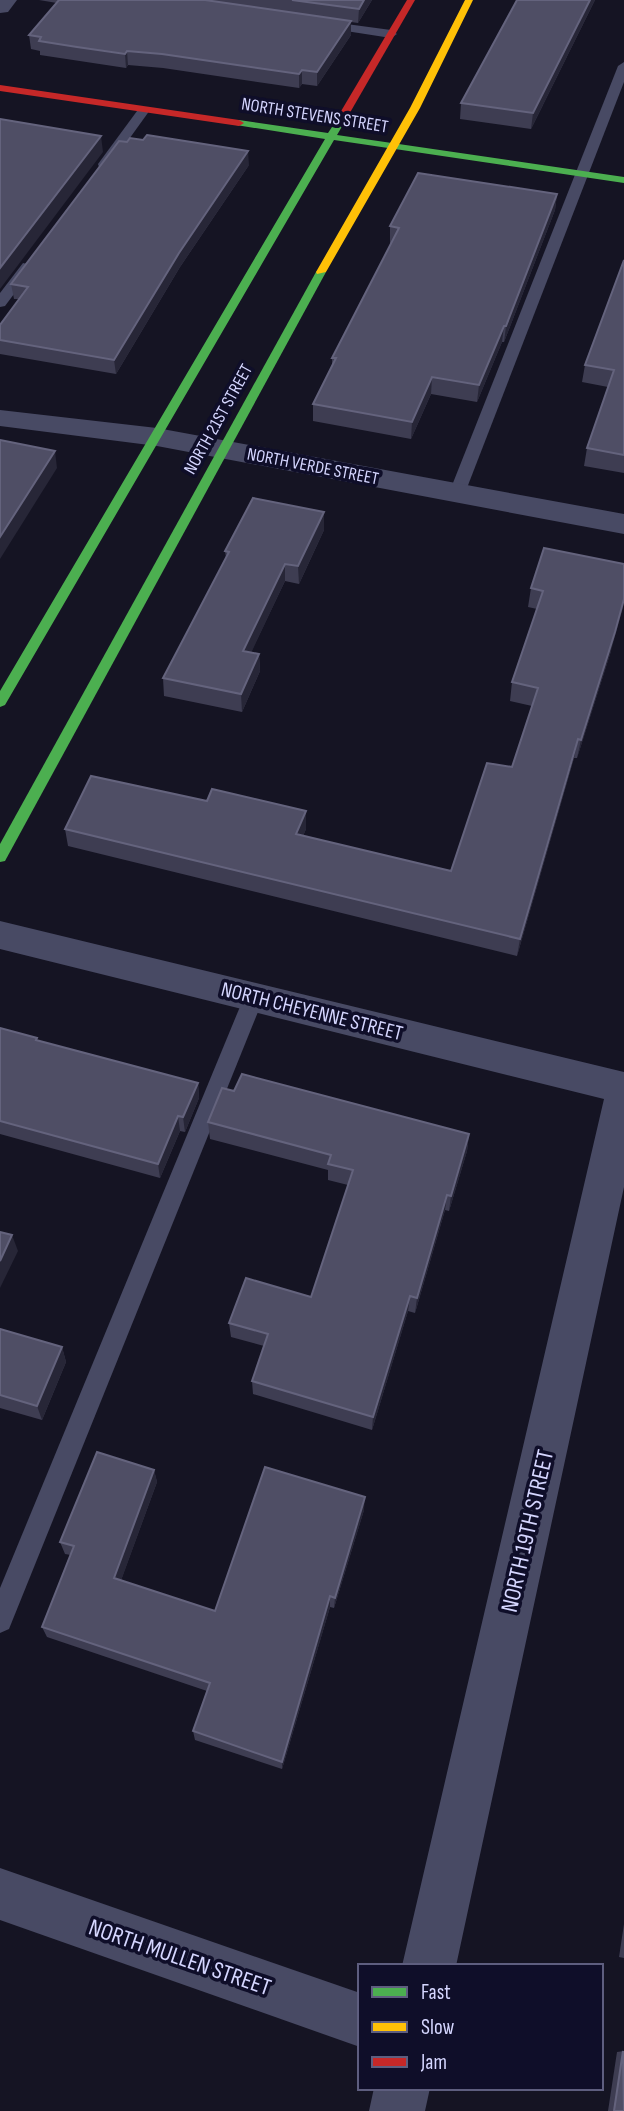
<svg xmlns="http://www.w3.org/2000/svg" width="624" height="2111" viewBox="0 0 624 2111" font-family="'Sofia Sans Condensed',sans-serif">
  <rect width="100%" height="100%" fill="#151423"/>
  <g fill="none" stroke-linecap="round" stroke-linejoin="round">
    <g fill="#484a64" fill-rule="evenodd">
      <polygon points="324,21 391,30 397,34 391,38 320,27 318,25"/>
      <polygon points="624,62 624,82 465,493 457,498 451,497 449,493 618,66"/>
      <polygon points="140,107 150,110 109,167 99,167 98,164"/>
      <polygon points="23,263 35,266 5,306 0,307 0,293"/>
      <polygon points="254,989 261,991 264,997 9,1629 0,1633 0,1588 244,997 247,991"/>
    </g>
    <g fill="#484a64" fill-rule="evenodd">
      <polygon points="0,0 17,0 8,12 0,13"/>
      <polygon points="0,410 157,428 624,514 624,534 157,446 0,426"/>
      <polygon points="0,921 624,1072 624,1187 456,1966 402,1966 604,1099 0,949"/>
      <polygon points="0,1868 360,1993 360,2047 0,1920"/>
      <polygon points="374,2088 430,2088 425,2111 369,2111"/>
    </g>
    <g fill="#4caf50" fill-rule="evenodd">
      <polygon points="239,120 328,133 336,121 339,120 344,123 337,135 624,177 624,183 334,140 5,705 0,707 0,691 325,139 236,125 236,121"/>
      <polygon points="321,269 326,272 5,861 0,862 0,844 316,272"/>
    </g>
    <polygon fill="#ffc107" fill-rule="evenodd" points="465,0 473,0 420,108 326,272 317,274 316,272 410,108"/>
    <g fill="#c62828" fill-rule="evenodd">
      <polygon points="407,0 415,0 344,123 336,125 334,123"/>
      <polygon points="0,85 239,120 244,123 239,126 0,91"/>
    </g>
  </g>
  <g fill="#3e3d52">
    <polygon points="39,0 372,0 358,23 351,22 351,35 317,86 302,84 299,88 163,68 128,65 126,68 40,55 40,51 31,49 29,35 57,3"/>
    <polygon points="517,0 595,0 531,129 460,119 461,103"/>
    <polygon points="249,165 180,267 116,374 0,354 0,325 19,299 14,299 11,284"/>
    <polygon points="557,194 555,210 504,342 502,342 477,402 431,394 411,439 313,421 313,404 332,365 332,358 391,243 390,243 390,226"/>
    <polygon points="624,260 624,473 584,466 587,448 608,387 582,382 585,365"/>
    <polygon points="324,512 324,530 299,584 285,581 251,652 259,654 260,671 242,712 164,696 163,678 226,558 225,551"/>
    <polygon points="544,548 611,651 577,758 574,758 517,956 68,846 65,829 207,801 306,811 306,829 303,836 451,871 512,767 532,706 510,701 512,682 537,609 528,607 531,588"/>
    <polygon points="0,1028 38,1041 198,1083 199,1098 185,1132 180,1131 160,1178 0,1134 0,1135"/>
    <polygon points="234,1091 469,1134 467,1151 449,1211 445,1210 415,1313 408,1311 372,1430 253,1394 252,1381 264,1346 231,1337 229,1323 311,1297 348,1185 328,1180 328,1170 210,1139 208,1122"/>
    <polygon points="0,1329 62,1347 66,1362 42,1420 0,1408"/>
    <polygon points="154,1470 157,1482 121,1580 215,1611 364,1510 334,1608 330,1607 282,1769 195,1740 193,1731 207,1691 47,1637 42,1627 71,1555 65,1554 60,1542"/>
    <polygon points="624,1924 624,1958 619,1957"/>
    <polygon points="624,2051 624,2111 608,2111 617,2052"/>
  </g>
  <g fill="#272637">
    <polygon points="364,0 372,0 358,23 359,9"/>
    <polygon points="590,0 595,0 531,129 533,113"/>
    <polygon points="351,21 351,35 317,86 317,72"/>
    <polygon points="127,51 128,65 126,68 125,54"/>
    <polygon points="302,70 302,84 299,88 299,74"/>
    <polygon points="101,136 103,152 0,289 0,268"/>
    <polygon points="248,151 249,165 180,267 116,374 114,360 179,253"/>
    <polygon points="557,194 555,210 504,342 506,326"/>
    <polygon points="504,326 502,342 477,402 479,385"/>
    <polygon points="432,377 431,394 411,439 412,422"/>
    <polygon points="55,451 57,468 0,559 0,537"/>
    <polygon points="324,512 324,530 299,584 298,566"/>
    <polygon points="285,564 285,581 244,668 243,651"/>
    <polygon points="624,599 624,604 611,651 577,758 581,740"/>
    <polygon points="259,654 260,671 242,712 241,694"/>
    <polygon points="578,739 574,758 517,956 520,939"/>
    <polygon points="306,811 306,829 296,852 296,834"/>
    <polygon points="198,1083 199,1098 185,1132 183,1117"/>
    <polygon points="178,1116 180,1131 160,1178 158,1164"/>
    <polygon points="469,1134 467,1151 449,1211 451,1196"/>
    <polygon points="447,1195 445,1210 415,1313 417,1298"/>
    <polygon points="12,1235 18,1251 0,1288 0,1261"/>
    <polygon points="410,1296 408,1311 372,1430 373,1417"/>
    <polygon points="62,1347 66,1362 42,1420 37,1406"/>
    <polygon points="154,1470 157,1482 118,1589 114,1578"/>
    <polygon points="365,1497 364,1510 334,1608 335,1598"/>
    <polygon points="330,1596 330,1607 282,1769 282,1762"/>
  </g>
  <g fill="#4f4e65" stroke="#64637d" stroke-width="2">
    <polygon points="59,0 205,0 351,21 317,72 302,70 299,74 162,54 127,51 125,54 77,47 39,41 41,37 29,35"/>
    <polygon points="292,0 364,0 359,9"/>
    <polygon points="517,0 590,0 533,113 461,103"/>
    <polygon points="0,119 101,136 0,268"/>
    <polygon points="147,135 248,151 179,253 114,360 0,340 0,325 28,287 11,284 119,141 127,142 130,138 143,140"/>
    <polygon points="418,173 557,194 506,326 504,326 479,385 432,377 412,422 313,404 336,358 332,358 399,228 390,226"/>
    <polygon points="624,260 624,455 587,448 614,370 585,365"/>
    <polygon points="0,440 55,451 0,537"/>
    <polygon points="253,498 324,512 298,566 285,564 243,651 259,654 241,694 163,678 229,552 225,551"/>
    <polygon points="544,548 624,564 624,599 615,632 581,740 578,739 520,939 65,829 91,776 207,801 212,789 306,811 296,834 451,871 487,763 512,767 538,688 512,682 543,591 531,588"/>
    <polygon points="0,1028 37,1038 36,1040 198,1083 183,1117 178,1116 158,1164 0,1121"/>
    <polygon points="242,1074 469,1134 451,1196 447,1195 417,1298 410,1296 373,1417 252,1381 268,1334 229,1323 246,1278 311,1297 353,1170 328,1164 331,1155 208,1122 222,1088 234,1091"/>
    <polygon points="0,1232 12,1235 0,1261"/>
    <polygon points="0,1329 62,1347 37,1406 0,1395"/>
    <polygon points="97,1452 154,1470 114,1578 215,1611 265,1467 365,1497 335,1598 330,1596 282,1762 193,1731 210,1683 42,1627 74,1546 60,1542"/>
    <polygon points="623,2051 624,2111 614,2111"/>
  </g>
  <g text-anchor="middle" stroke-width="7" stroke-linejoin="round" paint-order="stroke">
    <g font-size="18" fill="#d5d6ff" stroke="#0f0e29">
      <text transform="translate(315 115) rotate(9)" y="6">NORTH STEVENS STREET</text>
      <text transform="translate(218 419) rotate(-61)" y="6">NORTH 21ST STREET</text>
      <text transform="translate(313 466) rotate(11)" y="6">NORTH VERDE STREET</text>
    </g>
    <g font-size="21" fill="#d5d6ff" stroke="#0f0e29">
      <text transform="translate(312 1011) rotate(14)" y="7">NORTH CHEYENNE STREET</text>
    </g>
    <g font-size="24" fill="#d5d6ff" stroke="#0f0e29">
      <text transform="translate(527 1531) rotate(-77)" y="8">NORTH 19TH STREET</text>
      <text transform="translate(180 1957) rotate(19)" y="8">NORTH MULLEN STREET</text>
    </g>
  </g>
  <rect x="358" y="1964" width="245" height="126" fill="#0f0e29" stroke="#5e5e7f" stroke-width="2"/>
  <rect x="372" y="1987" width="35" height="10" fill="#4caf50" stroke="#5e5e7f" stroke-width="2"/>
  <text x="421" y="1999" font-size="21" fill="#d5d6ff">Fast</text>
  <rect x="372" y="2022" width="35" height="10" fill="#ffc107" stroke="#5e5e7f" stroke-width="2"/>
  <text x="421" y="2034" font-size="21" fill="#d5d6ff">Slow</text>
  <rect x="372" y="2057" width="35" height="10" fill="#c62828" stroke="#5e5e7f" stroke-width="2"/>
  <text x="421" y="2069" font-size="21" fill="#d5d6ff">Jam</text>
</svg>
